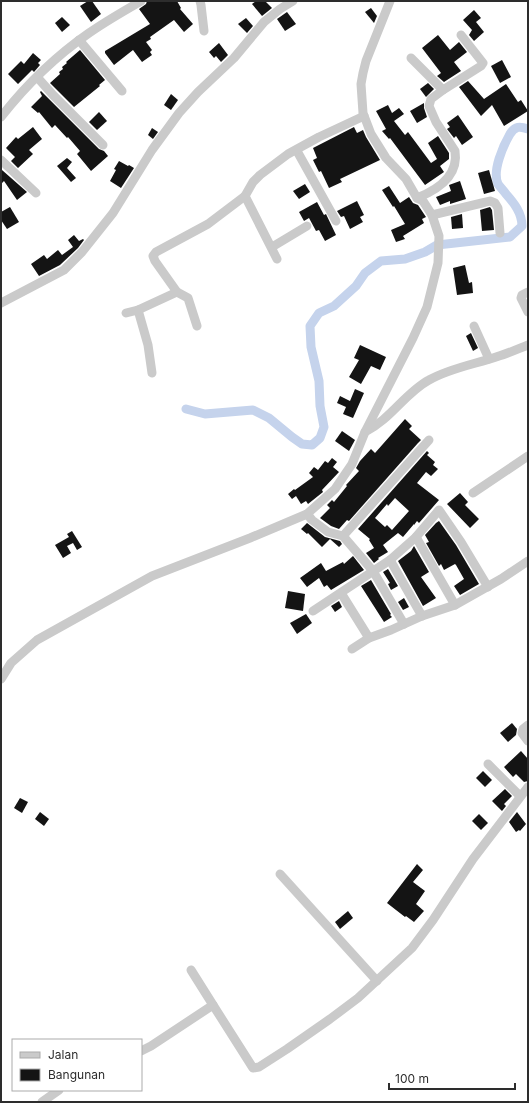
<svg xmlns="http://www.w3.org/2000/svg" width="529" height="1103" viewBox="0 0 529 1103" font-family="Inter,sans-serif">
  <rect width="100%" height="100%" fill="#fff"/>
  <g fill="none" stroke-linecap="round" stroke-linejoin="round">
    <path stroke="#c5d3ec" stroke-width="9" d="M186 409 205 414 253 410 269 418 292 437 302 444 312 445 320 438 324 427 320 406 319 381 311 347 310 326 319 313 334 306 356 286 365 273 381 261 405 259 425 252 437 245 510 237 522 226C522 213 514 203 506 194 504 191 500 187 498 184 492 171 503 146 510 134 515 126 520 126 528 129"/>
  </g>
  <g fill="#141414" fill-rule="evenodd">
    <polygon points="88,1 92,1 101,14 91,22 80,6"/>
    <polygon points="147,1 177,1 181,8 180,9 193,24 184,32 174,20 150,37 151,39 146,42 152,50 150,52 152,55 142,62 133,50 114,65 105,53 105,51 150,24 139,9 146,4"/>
    <polygon points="256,1 265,1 272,8 262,16 252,4"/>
    <polygon points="371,8 377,16 374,23 365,12"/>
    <polygon points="474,10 481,18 476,22 484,32 474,41 469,35 472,30 463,20"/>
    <polygon points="287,12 296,24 285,31 277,19"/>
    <polygon points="62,17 70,25 62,32 55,23"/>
    <polygon points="246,18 253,26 247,33 238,24"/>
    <polygon points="438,35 450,50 459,42 467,52 454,62 461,71 444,82 437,76 441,73 422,48"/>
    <polygon points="219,43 228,55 221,62 216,56 214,58 209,52"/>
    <polygon points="80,50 105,80 99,85 100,86 74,107 50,83 60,74 59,72 63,69 62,67 67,63 66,62"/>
    <polygon points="33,53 41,60 38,63 40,65 34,72 32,70 18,84 8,74 21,61 24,64"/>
    <polygon points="502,60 511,77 500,83 491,66"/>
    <polygon points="468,81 484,99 506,84 518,102 521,100 528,111 504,126 492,105 481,116 459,87"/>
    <polygon points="428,83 434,89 426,97 420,89"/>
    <polygon points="41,91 99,149 104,151 108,156 91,171 77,154 80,151 68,137 67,138 55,125 52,128 39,112 38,113 31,107 42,96 40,92"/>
    <polygon points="171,94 178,100 171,110 164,105"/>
    <polygon points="424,103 424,108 427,117 417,123 410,111"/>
    <polygon points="388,105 392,113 399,108 404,114 394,121 405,135 408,132 431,163 437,159 428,143 438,136 449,153 449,159 440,166 444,172 425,185 390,138 389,139 382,131 386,129 376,111"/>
    <polygon points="99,112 107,121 97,130 89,122"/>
    <polygon points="458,115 473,137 462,145 456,136 454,138 447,129 450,127 447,123"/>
    <polygon points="33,127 42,139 29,150 33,154 18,168 11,161 15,157 6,148 16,137 18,139"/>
    <polygon points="354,127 357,133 363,130 366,137 380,160 340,179 342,182 329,188 321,171 319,172 313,160 317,158 313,148"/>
    <polygon points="152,128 158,132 153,139 148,135"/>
    <polygon points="67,158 72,162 67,168 76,178 71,182 57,166"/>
    <polygon points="119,161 128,166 129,165 134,168 121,188 110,181 116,170 114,169"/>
    <polygon points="2,170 27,192 17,200 4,181 1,184 1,171"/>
    <polygon points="489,170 495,191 484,194 478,173"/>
    <polygon points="460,181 466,199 450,204 450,201 440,205 436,197 451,191 449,185"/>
    <polygon points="305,184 310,192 299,199 293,191"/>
    <polygon points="389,186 400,203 409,197 413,203 418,205 426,217 422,219 424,223 403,236 405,239 396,242 391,230 405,224 394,206 393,207 382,190"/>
    <polygon points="357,201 364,215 360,217 363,222 350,229 344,216 341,217 337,211"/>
    <polygon points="317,202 324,215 326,214 336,235 325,241 319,230 316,231 309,218 304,221 299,212"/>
    <polygon points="10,207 19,222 7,229 1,220 1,212"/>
    <polygon points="490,207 492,210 494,230 482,231 480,210"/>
    <polygon points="462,214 463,228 452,229 451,217"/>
    <polygon points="74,235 79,241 83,239 84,240 78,248 60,265 39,276 31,264 44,255 47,259 58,250 62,255 73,247 68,240"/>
    <polygon points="465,265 469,283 472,282 473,293 457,295 453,268"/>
    <polygon points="471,333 478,348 473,351 466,336"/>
    <polygon points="360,345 386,357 380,370 371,366 361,384 349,377 359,360 354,358"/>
    <polygon points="355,389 364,393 353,418 343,414 346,407 337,403 340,396 350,401"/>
    <polygon points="405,419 412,426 409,429 421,440 418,443 349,521 347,520 339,529 331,526 320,518 330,508 327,505 332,500 334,502 347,486 346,485 359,471 356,468 360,461 371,449 375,453"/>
    <polygon points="342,431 355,440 349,451 335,441"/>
    <path d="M427 451 429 453 427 455 435 462 433 465 438 469 431 476 426 472 417 483 439 500 419 523 417 521 414 525V524L403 537 398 533 383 545 388 552 378 558 379 559 374 563 366 553 374 548 369 540 370 539 358 529ZM395 498 409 511 392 530 387 525 385 527 375 518 387 504 388 506Z"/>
    <polygon points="332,458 337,462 333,467 339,472 322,490 323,492 308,504 306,501 301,504 296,496 292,499 288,494 294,489 295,490 313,477 309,473 314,467 318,470 325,461 328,463"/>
    <polygon points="460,493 468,502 465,505 479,519 470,528 447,504"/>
    <polygon points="439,521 456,545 479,584 460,595 454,586 464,579 456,565 455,564 444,570 441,564 439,566 426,543 429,542 425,535 436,523"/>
    <polygon points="307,523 325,537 340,541 342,544 339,547 330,539 322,547 308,533 307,534 301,529"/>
    <polygon points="72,531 82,547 77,550 73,543 67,546 71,553 63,558 55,545 69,537 67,534"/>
    <polygon points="414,546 429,572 421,577 436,598 423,606 398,561 411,551"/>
    <polygon points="353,556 364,570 331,590 327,585 324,587 319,578 307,587 300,578 321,563 326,571 343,562 344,564"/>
    <polygon points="388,569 398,586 391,590 388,584 390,583 383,572"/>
    <polygon points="371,580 391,614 390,615 392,617 384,622 361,586"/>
    <polygon points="288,591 305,594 303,611 285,608"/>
    <polygon points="404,598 409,607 403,610 398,602"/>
    <polygon points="339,601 342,607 335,612 331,606"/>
    <polygon points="306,614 312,623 297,634 290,623"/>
    <polygon points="512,723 517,729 516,735 508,742 500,733"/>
    <polygon points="521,751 528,759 528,781 524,782 516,774 513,777 504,767"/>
    <polygon points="483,771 492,780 485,787 476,778"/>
    <polygon points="505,789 512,796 504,804 506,806 502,811 492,801"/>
    <polygon points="20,798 28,802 22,813 14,808"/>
    <polygon points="40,812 49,819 44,826 35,819"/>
    <polygon points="517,812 526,824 520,831 519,830 516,832 509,822"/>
    <polygon points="479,814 488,823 481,830 472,821"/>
    <polygon points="417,864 423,870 413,882 425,891 416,904 424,911 414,922 406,916 405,917 387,903"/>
    <polygon points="348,911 353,918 340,929 335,922"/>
  </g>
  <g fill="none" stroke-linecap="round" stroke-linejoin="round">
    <g stroke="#cacaca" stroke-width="9">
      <polyline points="200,1 201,5 204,31"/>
      <polyline points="79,40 122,91"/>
      <polyline points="411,58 443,90 481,66 483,63 461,35"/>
      <polyline points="37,77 53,95 103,145"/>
      <path d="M1 117C26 85 56 56 89 33 106 21 124 11 141 1"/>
      <polyline points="297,151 336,221"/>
      <polyline points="1,160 36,193"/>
      <path d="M417 198C437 190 459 176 455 151L436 122 429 106 431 99 443 90"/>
      <polyline points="432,215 482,203 490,201 495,203 498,208 500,233"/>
      <polyline points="272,247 307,226"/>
      <polyline points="277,259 245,196 253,182 260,175 288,154 319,137 364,116"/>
      <polyline points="528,292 522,295 521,298 528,312"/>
      <polyline points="1,303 64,270 82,252 113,213 152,150 179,113 198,92 234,58 264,22 280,9 293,1"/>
      <polyline points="138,310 148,345 152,373"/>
      <polyline points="126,313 138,310 177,292"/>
      <polyline points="197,326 188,298 177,292 155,261 153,256 156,252 208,224 245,196"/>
      <polyline points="474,326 489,359"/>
      <path d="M365 432C391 419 405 393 429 380 450 368 476 364 499 356 509 353 518 349 528 345"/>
      <polyline points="473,493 528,456"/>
      <polyline points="307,514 312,520 328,532 343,536 373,571 404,624"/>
      <polyline points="343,536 429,440"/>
      <polyline points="416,537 455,605"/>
      <polyline points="390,560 422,616"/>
      <polyline points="341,593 369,638"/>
      <polyline points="313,611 390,560 416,537 439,510 461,542 488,587"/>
      <polyline points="352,649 369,638 391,630 422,616 455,605 501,579 528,561"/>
      <polyline points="1,679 11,663 37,640 152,576 250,538 307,514 335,489 352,464 365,432 413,338 427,307 438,263 439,236 432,215 423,201 417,198 406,179 386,158 371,134 363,113 361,84 363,73 366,61 390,1"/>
      <polyline points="528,725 523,729 522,733 528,741"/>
      <polyline points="488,764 520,796"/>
      <polyline points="280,874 377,981"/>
      <polyline points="191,970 213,1005"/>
      <polyline points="141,1051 151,1046 213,1005 253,1068 259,1067 287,1049 330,1019 358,998 412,948 433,920 473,859 528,787"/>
      <polyline points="42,1102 59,1090"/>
    </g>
  </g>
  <rect width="529" height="1103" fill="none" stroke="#2d2d2d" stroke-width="4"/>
  <rect x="12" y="1039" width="130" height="52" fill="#ffffff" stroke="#ababab"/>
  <rect x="20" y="1052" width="20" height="6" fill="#cacaca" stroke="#ababab"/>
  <text x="48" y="1059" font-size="12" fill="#2d2d2d">Jalan</text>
  <rect x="20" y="1069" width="20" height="12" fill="#141414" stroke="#ababab"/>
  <text x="48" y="1079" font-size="12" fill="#2d2d2d">Bangunan</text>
  <path d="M389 1083v6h126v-6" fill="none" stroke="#2d2d2d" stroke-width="2"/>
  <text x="395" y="1083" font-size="12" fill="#2d2d2d" stroke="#ffffff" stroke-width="3" paint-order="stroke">100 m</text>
</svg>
